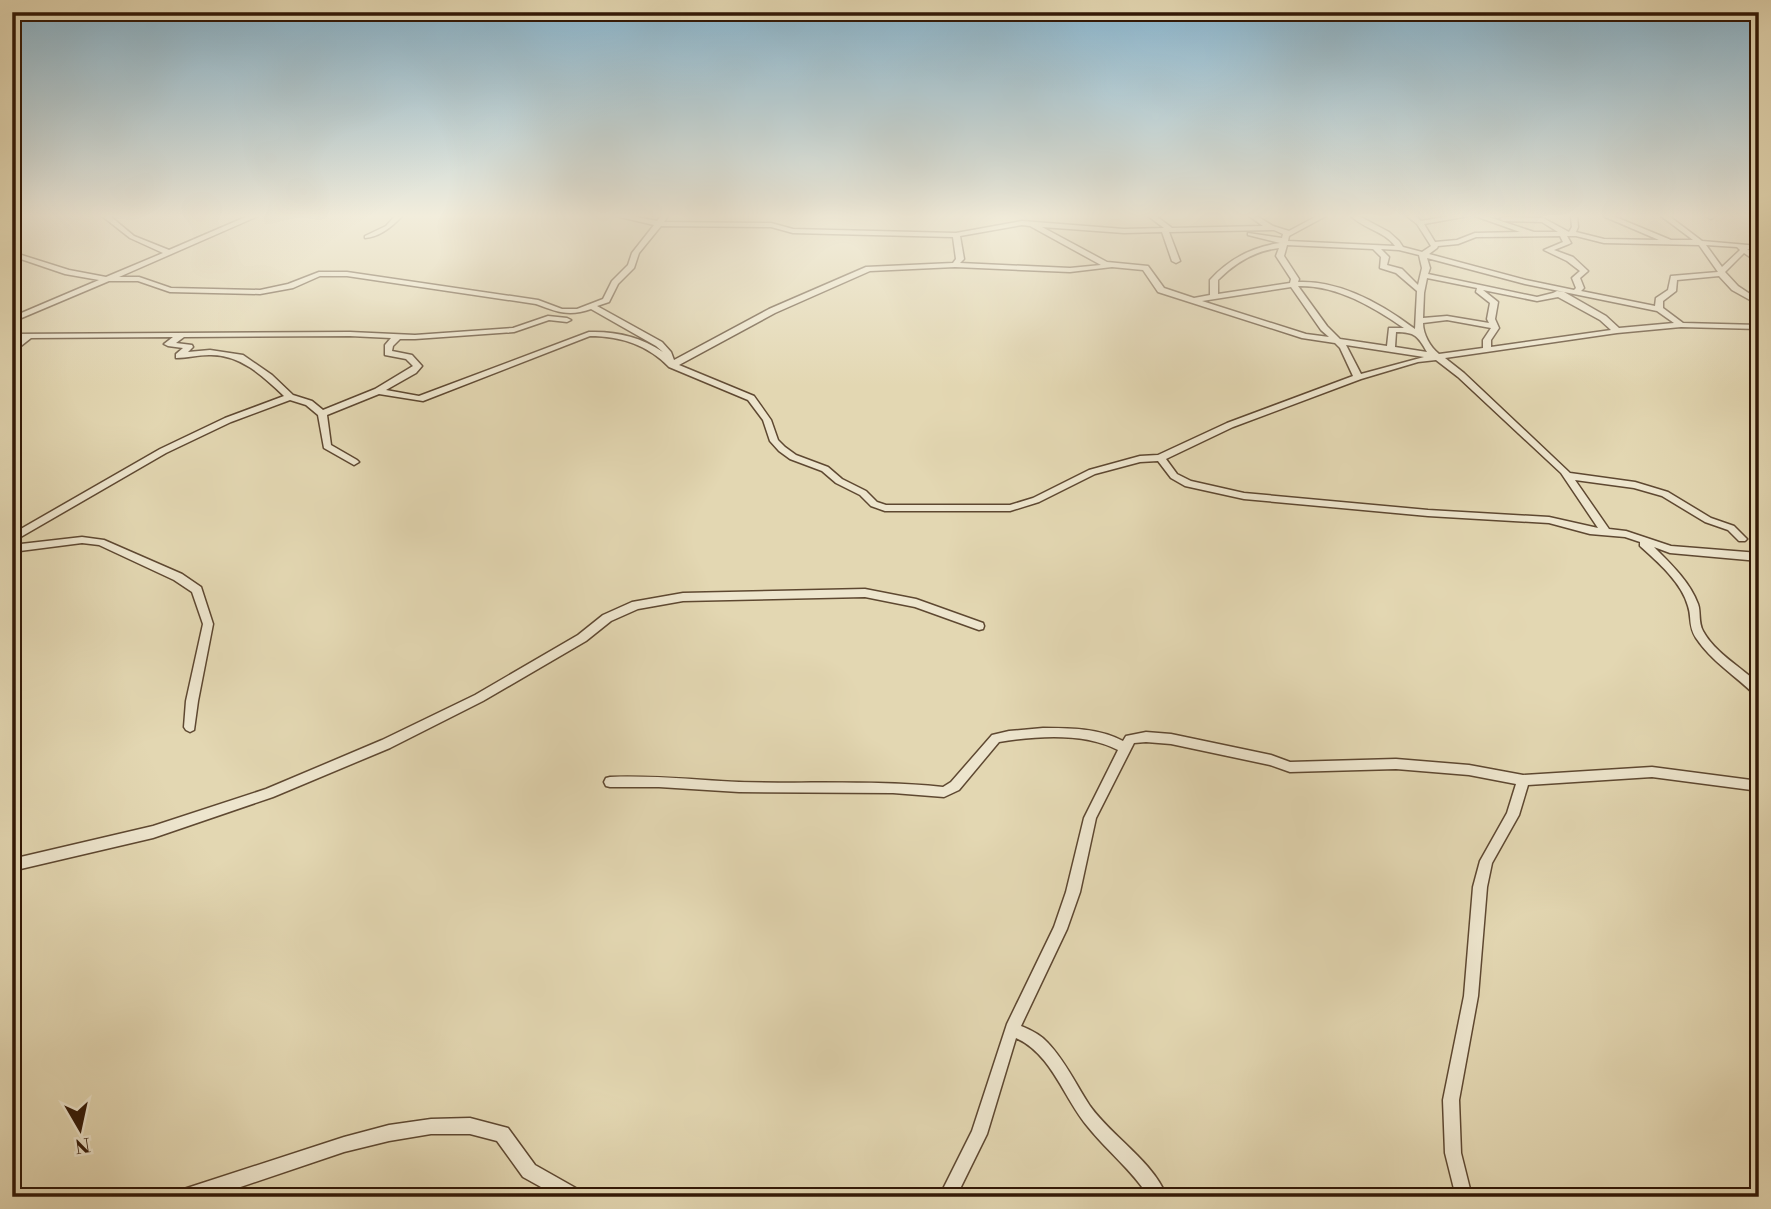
<svg xmlns="http://www.w3.org/2000/svg" width="1771" height="1209" viewBox="0 0 1771 1209" font-family="'Libre Bodoni',serif">
  <rect width="100%" height="100%" fill="#e3d7b2"/>
  <filter id="stains"><feTurbulence type="fractalNoise" baseFrequency=".00286" numOctaves="4"/><feColorMatrix values="0 0 0 0 .2 0 0 0 0 .09 0 0 0 0 .02 0 0 0 .5 -.17"/></filter>
  <radialGradient id="worn" r=".72"><stop offset=".6" stop-color="#630" stop-opacity="0"/><stop offset="1" stop-color="#630" stop-opacity=".3"/></radialGradient>
  <g fill="none" stroke-linecap="round" stroke-linejoin="round">
    <defs>
      <g id="minor">
        <path d="M102 216H110L134 236 169 250 248 216H258L119 277H139L171 288 260 290 288 284 319 272H347L538 300 562 309H577L603 299 612 281 628 265 632 253 654 225 616 216H632L657 221 661 216H668L664 222 771 223 793 229 956 233 1022 221 1124 229 1164 228 1148 216H1156L1172 228 1263 226 1249 216H1257L1273 226 1289 231 1317 216H1326L1289 236 1288 241 1395 246C1384 231 1364 229 1351 216H1359L1389 232 1399 241 1403 247 1422 252 1431 246 1417 224 1407 216H1415L1421 221 1449 216H1468L1424 224 1435 242 1457 240 1475 233 1520 232 1475 216H1486L1534 232H1558L1542 222 1503 221 1500 219 1503 217 1543 218 1569 232 1572 227 1571 216H1577L1578 227 1576 232 1604 239 1659 240 1603 216H1613L1671 240H1693L1661 216H1669L1702 241 1759 246V250L1747 249 1759 257V263L1744 253 1725 272 1738 286 1759 300V305L1732 290 1719 276 1677 280 1676 291 1663 301V308L1683 323 1759 325V329L1681 327 1617 333 1445 358 1464 373 1570 473 1635 482 1668 492 1711 518 1734 526 1747 539 1745 541H1739L1728 530 1705 522 1662 496 1634 488 1575 480 1609 529 1626 531 1671 546 1759 553V561L1670 553 1654 547C1670 563 1690 582 1698 604 1701 612 1698 622 1703 631 1715 653 1741 667 1759 684V696L1755 695C1736 676 1711 661 1696 638 1688 625 1692 618 1688 606 1682 583 1658 562 1640 546V542L1625 537 1590 534 1549 523 1428 516 1244 499 1185 486 1171 478 1158 461 1140 462 1095 474 1039 502 1010 511H885L871 506 860 495 836 483 822 471 790 459 779 451 770 441 763 420 748 400 669 367C648 345 620 336 590 336L423 401 379 394 327 415 331 445 357 460 359 462 354 465 324 448 318 415 306 405 290 400 231 422 166 453 12 542V534L160 449 225 418 284 396C263 376 240 354 209 355 198 355 187 358 176 358V354L183 348 168 346 164 344 173 337 31 338 12 353V347L22 338H12V334L350 332 415 335 513 328 548 316 567 318 571 320 567 322 549 320 514 332 415 339H400L393 346 392 351 412 355 422 366 416 373 386 390 419 396 589 332C615 331 641 337 663 352L656 346 591 309C569 317 557 312 536 304L347 276H320L293 288 260 294 170 292 138 281H109L12 322V317L99 280 65 274 12 256V252L69 270 106 277 163 253 130 238ZM1022 225 1030 226 1101 265 1070 268 960 263 964 259 960 236ZM661 226 771 227 793 233 953 237 956 259 953 263 866 267 769 309 674 360 671 352 662 342 597 306 609 302 618 284 634 268 639 253ZM1042 227 1124 233 1162 232 1172 261 1176 263 1180 261 1169 232 1274 230 1283 234 1282 238 1248 233V235L1280 243C1252 247 1229 259 1210 280V295L1194 298 1164 288 1148 266 1107 262ZM1560 236 1563 242 1544 250 1567 261 1580 271 1572 278 1576 288 1574 290 1526 280 1429 254 1437 248 1438 246 1458 244 1476 237ZM1567 236H1576L1604 243 1699 245 1718 272 1671 276 1668 290 1656 298 1655 306 1581 291 1584 288 1580 278 1588 271 1573 257 1554 250 1569 244 1571 243ZM1287 245 1373 249 1381 257 1380 268 1396 273 1417 291 1415 329C1382 304 1340 280 1298 282L1299 279 1284 256ZM1706 245 1737 247 1740 250 1722 267ZM1279 248 1276 256 1291 279 1290 283 1218 294V280C1235 263 1254 251 1279 248ZM1381 249 1399 250 1419 255 1422 268 1418 285 1402 269 1387 265 1389 257ZM1427 258 1525 284 1657 311 1674 323 1619 328 1606 316 1564 292 1557 291 1553 293 1537 297 1428 274 1430 268ZM955 267 1070 272 1112 267 1143 270 1158 292 1302 338 1335 343 1340 348 1353 376 1227 423 1158 455 1140 456 1089 470 1033 498 1010 505H886L877 502 866 491 842 479 828 467 796 455 785 447 778 440 771 420 754 396 679 365 775 313 870 271ZM1427 278 1477 288 1476 292 1490 303 1487 319 1489 323 1447 316 1423 318 1424 293ZM1298 286C1337 285 1373 307 1404 328H1389L1387 346 1340 339 1327 326ZM1291 287 1321 330 1329 337 1306 334 1202 301ZM1483 290 1537 301 1558 297 1600 320 1611 330 1491 347V340L1499 328 1495 319 1498 302ZM1447 320 1491 328 1483 340V348L1439 354C1430 347 1423 334 1423 323ZM1396 332C1415 332 1418 336 1427 352L1395 347ZM350 336 391 338 385 345V355L406 359 413 366 375 389 323 410 312 401 293 395 272 375 243 355 210 350 188 352 193 347 192 345 176 343 184 337ZM1346 345 1424 357 1361 374ZM1436 360 1458 377 1561 473 1598 528 1549 517 1428 510 1244 493 1191 481 1177 474 1166 459 1233 427 1361 379 1418 362Z"/>
        <path d="M395 216H402C392 227 379 237 365 238V236L386 226Z"/>
        <polygon points="1705,216 1714,216 1714,217 1711,219"/>
        <polygon points="82,537 104,540 182,574 201,587 213,624 198,701 194,730 190,732 186,730 184,727 186,701 203,624 192,592 174,580 99,545 82,543 12,552 12,545"/>
        <polygon points="865,589 916,599 983,623 984,626 983,629 979,630 915,607 865,597 683,601 638,609 611,621 586,641 483,701 390,748 273,797 153,838 12,871 12,859 153,826 266,789 382,740 475,695 578,635 603,615 632,602 683,593"/>
        <path d="M1043 728C1070 728 1099 728 1123 741L1126 736 1146 732 1171 734 1271 755 1290 762 1396 759 1469 765 1523 775 1652 767 1759 781V791L1652 777 1528 785 1519 815 1492 863 1487 887 1478 996 1459 1100 1461 1153 1472 1197H1456L1445 1153 1443 1100 1464 996 1473 887 1480 861 1507 813 1516 784 1469 775 1396 769 1290 772 1270 765 1171 744 1146 742 1134 743 1096 818 1080 892 1067 929 1021 1026C1031 1030 1041 1035 1048 1043 1066 1062 1076 1085 1090 1106 1113 1138 1152 1160 1167 1197H1149C1132 1170 1107 1151 1088 1127 1064 1099 1052 1054 1016 1038L987 1134 956 1197H939L972 1131 1007 1024 1054 927 1066 892 1084 818 1118 750C1084 732 1036 736 999 742L959 790 944 797 893 793 739 792 659 787H610L606 786 604 782 606 778 610 777C653 775 696 780 739 782 807 784 875 780 943 787L951 782 992 735 1009 731Z"/>
        <polygon points="470,1118 508,1128 535,1165 581,1191 583,1197 559,1197 523,1177 497,1141 470,1134 431,1134 389,1141 344,1152 211,1197 176,1197 178,1191 184,1189 344,1137 389,1125 431,1119"/>
      </g>
    </defs>
    <use href="#minor" stroke="#5e4831" stroke-width="3"/>
    <use href="#minor" fill="#ede5cd" fill-rule="evenodd"/>
  </g>
  <linearGradient id="sky" x2="0" y2="1"><stop stop-color="#87b6d1"/><stop offset="0.56" stop-color="#f2eddc"/><stop offset="1" stop-color="#f2eddc" stop-opacity="0"/></linearGradient>
  <rect width="1771" height="386" fill="url(#sky)"/>
  <rect width="1771" height="1209" fill="none" stroke="#e3d7b2" stroke-width="42"/>
  <rect x="14" y="14" width="1743" height="1181" fill="none" stroke="#321806" stroke-width="3.5"/>
  <rect x="21" y="21" width="1729" height="1167" fill="none" stroke="#321806" stroke-width="2"/>
  <g transform="translate(80 1129) rotate(171)" stroke="#ede5cd" stroke-width="5" paint-order="stroke">
  <path d="M0-5L12 26L0 18L-12 26Z" fill="#321806"/>
  <text y="-10" font-size="19" font-weight="bold" text-anchor="middle" fill="#321806">N</text>
  </g>
  <rect width="100%" height="100%" filter="url(#stains)"/>
  <rect width="100%" height="100%" fill="url(#worn)"/>
</svg>
